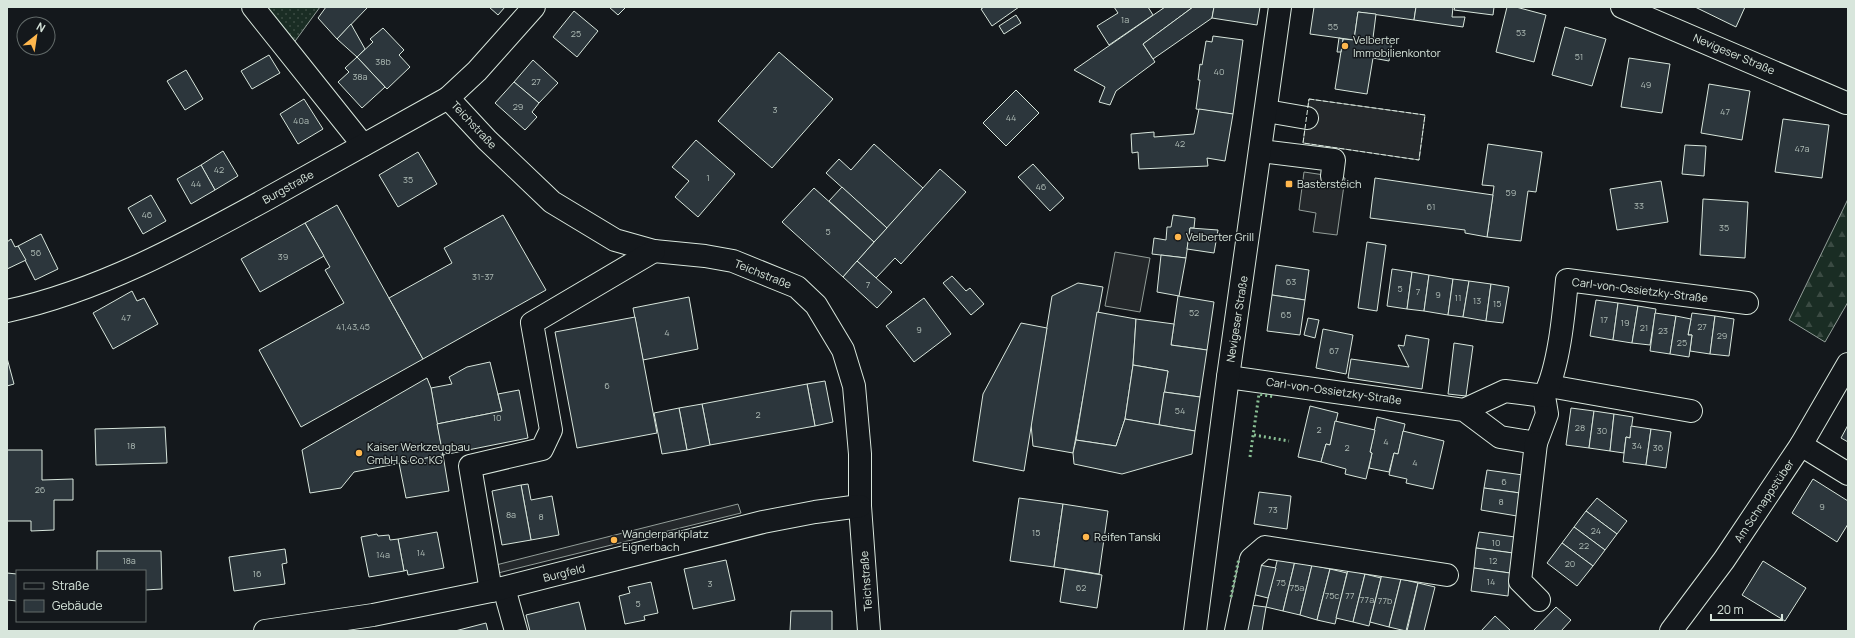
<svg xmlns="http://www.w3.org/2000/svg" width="1855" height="638" viewBox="0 0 1855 638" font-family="Manrope,sans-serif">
  <defs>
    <pattern id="forest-firs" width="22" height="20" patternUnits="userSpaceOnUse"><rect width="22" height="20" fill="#1a2d24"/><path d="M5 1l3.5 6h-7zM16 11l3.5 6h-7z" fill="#3b4b43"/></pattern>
    <pattern id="garden-dots" width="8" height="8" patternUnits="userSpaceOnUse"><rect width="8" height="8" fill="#1a2d24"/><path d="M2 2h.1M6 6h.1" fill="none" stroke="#3b4b43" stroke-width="1.8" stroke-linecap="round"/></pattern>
  </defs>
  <rect width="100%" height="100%" fill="#14181c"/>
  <polygon fill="url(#forest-firs)" stroke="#939e99" points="1848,199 1848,302 1825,342 1789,320"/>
  <polygon fill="url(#garden-dots)" stroke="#939e99" points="262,7 320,7 293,44"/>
  <g fill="#24282b" stroke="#939e99">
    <polygon points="1309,99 1425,115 1419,160 1303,143"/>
    <polygon points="1304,172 1345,178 1337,235 1313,232 1316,213 1299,210"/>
    <polygon points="1115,252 1150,258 1140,312 1105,306"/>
    <polygon points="738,504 741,513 490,575 488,567"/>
  </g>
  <g fill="#2c363c" stroke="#d8e6dc">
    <polygon points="326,7 368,7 337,39 318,18"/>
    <polygon points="489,7 505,7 498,15"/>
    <polygon points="609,7 626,7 618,15"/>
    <polygon points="984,7 1019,7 992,26 981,9"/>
    <polygon points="1114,7 1148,7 1153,15 1109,45 1097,26 1118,13"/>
    <polygon points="1165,7 1193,7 1143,44 1155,62 1116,91 1110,105 1099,102 1105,87 1074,70"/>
    <polygon points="1193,7 1214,7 1212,18 1153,59 1143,44"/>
    <polygon points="1214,7 1260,7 1257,25 1212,18"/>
    <polygon points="1314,7 1416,7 1414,20 1358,12 1354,40 1310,34"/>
    <polygon points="1416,7 1453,7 1452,17 1465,17 1463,27 1414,20"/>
    <polygon points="1455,7 1494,7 1493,15 1454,10"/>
    <polygon points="1507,7 1516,7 1546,15 1534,62 1496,52"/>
    <polygon points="1695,7 1745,7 1736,27"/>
    <polygon points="574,11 598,31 577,57 553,37"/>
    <polygon points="1358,12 1376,14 1373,38 1392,41 1389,61 1373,58 1367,94 1335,89 1343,39 1354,40"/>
    <polygon points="1016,15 1021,23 1004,34 999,26"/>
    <polygon points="351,24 365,49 357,57 337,39"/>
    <polygon points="1565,27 1606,39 1592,86 1552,75"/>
    <polygon points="383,28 404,50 399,55 410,67 387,89 357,57 373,42 370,39"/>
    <polygon points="1213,36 1243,40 1233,114 1196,109 1200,80 1198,80 1200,64 1202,65 1206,41 1212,42"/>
    <polygon points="1339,38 1343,39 1341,52 1337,52"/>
    <polygon points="779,52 833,99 772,168 718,121"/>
    <polygon points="269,55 280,73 252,89 241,71"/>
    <polygon points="357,57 385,87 362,108 338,82 349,72 345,68"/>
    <polygon points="1629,58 1670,64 1662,113 1621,107"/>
    <polygon points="533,60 558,83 539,103 514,82"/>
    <polygon points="186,70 203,99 185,110 167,81"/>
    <polygon points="514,82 539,103 532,112 537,117 525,130 495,103"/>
    <polygon points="1709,84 1750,91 1742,140 1701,133"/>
    <polygon points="1016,90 1039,113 1006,146 983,123"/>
    <polygon points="304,99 323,129 298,144 280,114"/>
    <polygon points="1199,109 1233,114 1225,161 1207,158 1208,166 1139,169 1138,152 1132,153 1131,134 1154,132 1154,137 1194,134"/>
    <polygon points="1783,119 1829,125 1822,178 1775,172"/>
    <polygon points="696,140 735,174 698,217 675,197 689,181 672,167"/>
    <polygon points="874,144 923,188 887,228 826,173 839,159 851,170"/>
    <polygon points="1488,144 1542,152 1536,192 1528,191 1521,241 1487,237 1494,186 1482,185"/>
    <polygon points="1685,145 1706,146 1704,176 1682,174"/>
    <polygon points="223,151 238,176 215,190 201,165"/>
    <polygon points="418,152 437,184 398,207 379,175"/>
    <polygon points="1033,164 1064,198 1050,211 1018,177"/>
    <polygon points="201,165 215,190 191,204 177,179"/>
    <polygon points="940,169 966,192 901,264 895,258 876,278 857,261"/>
    <polygon points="1375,178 1493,195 1487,237 1465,233 1465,230 1370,218"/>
    <polygon points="1661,181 1668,222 1617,230 1610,189"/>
    <polygon points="842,187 887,228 874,242 829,201"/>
    <polygon points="814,188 874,242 843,277 782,222"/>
    <polygon points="151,195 166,221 143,234 128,208"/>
    <polygon points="1703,199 1748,202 1745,258 1700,255"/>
    <polygon points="337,205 423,359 301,427 259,350 344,303 325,270 330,267 305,223"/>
    <polygon points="503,215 546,290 423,359 389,298 452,263 444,248"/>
    <polygon points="1173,215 1195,218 1194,228 1190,228 1186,258 1152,254 1154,238 1166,240 1167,227 1171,227"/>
    <polygon points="305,223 324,256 260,292 241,259"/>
    <polygon points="1190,228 1218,230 1214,253 1187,249"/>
    <polygon points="41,234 58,269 35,280 18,246"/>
    <polygon points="11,239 15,247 18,246 26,260 7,269 7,242"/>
    <polygon points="1367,242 1386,245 1377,311 1358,308"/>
    <polygon points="1161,255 1186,258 1179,296 1157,292"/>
    <polygon points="857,261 892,292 877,308 843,277"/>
    <polygon points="1276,265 1309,270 1305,300 1272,295"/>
    <polygon points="1392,269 1412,272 1407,309 1387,306"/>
    <polygon points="1412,272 1429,275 1424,311 1407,309"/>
    <polygon points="1429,275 1453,279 1448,315 1424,311"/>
    <polygon points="952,276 966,291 970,288 984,304 971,315 943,283"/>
    <polygon points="1453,279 1469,281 1463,317 1448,315"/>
    <polygon points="1469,281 1491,284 1486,321 1463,317"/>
    <polygon points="1078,283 1103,287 1073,453 1033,446 1031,424 1052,296"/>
    <polygon points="1491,284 1509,287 1503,323 1486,321"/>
    <polygon points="132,291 137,301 144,298 158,324 113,349 93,313"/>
    <polygon points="1272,295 1305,300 1300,335 1267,331"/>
    <polygon points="1178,296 1214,302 1207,350 1171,345"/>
    <polygon points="689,297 698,349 643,360 633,308"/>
    <polygon points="924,298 951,334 914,362 886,326"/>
    <polygon points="1596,300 1618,303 1613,340 1590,336"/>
    <polygon points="1618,303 1638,306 1632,343 1613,340"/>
    <polygon points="1638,306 1656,309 1650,345 1632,343"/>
    <polygon points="1097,312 1136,319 1133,365 1125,419 1116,446 1076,440"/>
    <polygon points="1655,313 1676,316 1670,354 1650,351"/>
    <polygon points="1692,313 1715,316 1710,354 1690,351 1692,335 1688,335"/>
    <polygon points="1676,316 1691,319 1688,335 1692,335 1689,357 1670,354"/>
    <polygon points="1715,316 1734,319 1729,356 1710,354"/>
    <polygon points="635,317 657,433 577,448 555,332"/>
    <polygon points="1308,318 1319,320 1315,338 1304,335"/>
    <polygon points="1136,319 1174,324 1171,345 1207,350 1200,397 1164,392 1168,371 1133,365"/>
    <polygon points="1021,323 1047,328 1024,471 973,461 983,394"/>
    <polygon points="1323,329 1353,335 1346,374 1316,368"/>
    <polygon points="1406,335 1429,339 1422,389 1348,378 1351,359 1409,367 1398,345 1404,346"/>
    <polygon points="1454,343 1473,346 1466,396 1448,394"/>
    <polygon points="7,358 14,384 7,386"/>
    <polygon points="490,362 502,411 437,424 431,388 452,384 449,377 467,367"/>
    <polygon points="1133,365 1168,371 1159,425 1125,419"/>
    <polygon points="427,378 431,388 443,455 354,472 341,488 310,493 302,450"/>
    <polygon points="825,381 833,422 815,426 807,384"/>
    <polygon points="807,384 815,426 710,445 702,404"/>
    <polygon points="519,390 528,438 443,455 437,424 502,411 498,394"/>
    <polygon points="1164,392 1200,397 1195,431 1159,425"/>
    <polygon points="702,404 710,445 687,450 679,408"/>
    <polygon points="1310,406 1338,413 1330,445 1326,444 1321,462 1298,457"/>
    <polygon points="679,408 687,450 662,454 654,413"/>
    <polygon points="1571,408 1594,411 1589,448 1566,445"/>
    <polygon points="1594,411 1614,414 1610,451 1589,448"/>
    <polygon points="1614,414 1633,417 1630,438 1626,437 1624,453 1610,451"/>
    <polygon points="1377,417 1405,424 1398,454 1394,453 1389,472 1369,468 1372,453 1370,452"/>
    <polygon points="1125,419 1195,431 1192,454 1122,474 1074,464 1073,453 1076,440 1116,446"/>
    <polygon points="1335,421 1375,430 1370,452 1372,453 1366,479 1345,474 1346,469 1321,462 1326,444 1330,445"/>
    <polygon points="1848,425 1848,442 1841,438"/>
    <polygon points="1631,426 1651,429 1646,465 1623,462 1626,437 1630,438"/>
    <polygon points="165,427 167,463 96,465 95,429"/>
    <polygon points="1651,429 1671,432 1666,468 1646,465"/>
    <polygon points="1403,431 1444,441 1433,489 1406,483 1407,479 1389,475 1394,453 1398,454"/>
    <polygon points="7,450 42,450 42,480 73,479 73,500 54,500 54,530 31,531 31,521 7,521"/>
    <polygon points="443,455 449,491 406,498 399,463"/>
    <polygon points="1487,470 1523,475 1520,493 1484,488"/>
    <polygon points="1813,479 1848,501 1848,524 1837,542 1792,513"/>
    <polygon points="528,484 531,500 552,496 559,535 531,540 521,485"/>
    <polygon points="521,485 531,540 502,545 492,491"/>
    <polygon points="1484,488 1520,493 1517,516 1481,510"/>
    <polygon points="1259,492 1291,496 1287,529 1254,524"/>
    <polygon points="1019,498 1063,504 1054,567 1010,561"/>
    <polygon points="1597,498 1627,521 1617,534 1586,511"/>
    <polygon points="1063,504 1108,511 1099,574 1054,567"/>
    <polygon points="1586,511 1617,534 1605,550 1574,527"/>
    <polygon points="1574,527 1605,550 1593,566 1562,543"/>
    <polygon points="437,532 444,568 408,575 407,570 404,571 398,539"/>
    <polygon points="1479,532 1515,537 1513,553 1476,548"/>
    <polygon points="377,534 378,536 389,535 390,540 398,539 404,571 369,577 361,537"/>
    <polygon points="1562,543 1593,566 1577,586 1547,563"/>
    <polygon points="1476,548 1513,553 1510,573 1474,568"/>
    <polygon points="285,549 287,563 282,564 285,584 234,591 229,557"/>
    <polygon points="97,551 161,551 162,589 145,590 145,571 97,571"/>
    <polygon points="1278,557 1295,561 1283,611 1266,607"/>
    <polygon points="726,560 735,600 693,609 684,569"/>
    <polygon points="1295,561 1312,565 1300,615 1283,611"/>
    <polygon points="1763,561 1806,588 1785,621 1742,595"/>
    <polygon points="1259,565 1276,568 1268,598 1252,594"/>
    <polygon points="1312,565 1330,569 1317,620 1300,615"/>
    <polygon points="1474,568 1510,573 1508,596 1471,591"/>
    <polygon points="1065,569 1102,575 1097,608 1060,602"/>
    <polygon points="1330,569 1347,573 1335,624 1317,620"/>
    <polygon points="1348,570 1365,574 1353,622 1336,618"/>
    <polygon points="7,573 17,574 17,601 7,600"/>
    <polygon points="1365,574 1381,578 1369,626 1353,622"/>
    <polygon points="1382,574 1401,579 1389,627 1370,622"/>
    <polygon points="1401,579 1418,583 1406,631 1389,627"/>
    <polygon points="651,582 658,613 644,616 645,620 625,624 619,596 630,593 628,587"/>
    <polygon points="1418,583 1435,587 1424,631 1407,631"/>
    <polygon points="579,602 586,631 530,631 526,615"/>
    <polygon points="1250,605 1266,607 1262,631 1246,631"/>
    <polygon points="1556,607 1571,620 1561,631 1533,631"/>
    <polygon points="791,611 832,611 832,631 790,631"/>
    <polygon points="1495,616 1510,630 1509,631 1481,631"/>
    <polygon points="486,623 488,631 455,631"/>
  </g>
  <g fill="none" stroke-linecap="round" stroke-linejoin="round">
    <defs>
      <g id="minor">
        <polyline points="253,7 363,145"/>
        <polyline points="1622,7 1846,103"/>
        <polyline points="448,98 487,140 552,202 615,240 654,251 705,256 733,261 797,287 816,305 843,350 854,386 860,454 860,506 869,631"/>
        <polyline points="1266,111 1307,118"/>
        <polyline points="1261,151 1334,160 1332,176"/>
        <path d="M7 311C99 291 183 245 265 200 326 166 387 132 448 98L477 71 534 7"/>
        <polyline points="1228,377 1464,410 1500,437 1536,443 1547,414 1544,396 1505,391 1464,410"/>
        <polyline points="1549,386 1691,411"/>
        <path d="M1544 396C1559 368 1564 312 1567 280L1747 303"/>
        <polyline points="1536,443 1520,581 1539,600"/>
        <polyline points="1801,445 1848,474"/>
        <polyline points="504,588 516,631"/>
        <polyline points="491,591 470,466 542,449 551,430 532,323 654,251"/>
        <polyline points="265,631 373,615 491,591 763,522 815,512 860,506"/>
        <polyline points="1236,631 1251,559 1265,547 1447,575"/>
        <polyline points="1671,631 1724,560 1801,445 1848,364"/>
      </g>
      <polyline id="major" points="1195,631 1228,377 1280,7"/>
    </defs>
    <use href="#minor" stroke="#d8e6dc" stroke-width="24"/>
    <use href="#major" stroke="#d8e6dc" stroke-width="24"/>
    <use href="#minor" stroke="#14181c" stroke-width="22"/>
    <use href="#major" stroke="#14181c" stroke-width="22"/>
    <g stroke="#8ac095" stroke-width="3" stroke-dasharray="2 3" stroke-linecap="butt">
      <polyline points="1254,435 1289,441"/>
      <polyline points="1250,457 1259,394 1275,397"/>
      <polyline points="1231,597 1239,558"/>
    </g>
    <polygon stroke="#d8e6dc" stroke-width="1" stroke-dasharray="5 2" stroke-linecap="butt" points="1309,99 1425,115 1419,160 1303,143"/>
  </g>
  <g fill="#ffb74d" stroke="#14181c" stroke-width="1.5">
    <circle cx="1345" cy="46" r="4"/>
    <rect x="1285" y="180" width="8" height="8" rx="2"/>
    <circle cx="1178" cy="237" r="4"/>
    <circle cx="359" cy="453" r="4"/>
    <circle cx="1086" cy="537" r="4"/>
    <circle cx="614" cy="540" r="4"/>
  </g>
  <g text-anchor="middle" stroke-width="3" stroke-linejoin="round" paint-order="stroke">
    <g font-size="9" fill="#adbab4">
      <text x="1125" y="23">1a</text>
      <text x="1333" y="30">55</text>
      <text x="1521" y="36">53</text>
      <text x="576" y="37">25</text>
      <text x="1579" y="60">51</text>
      <text x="383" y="65">38b</text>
      <text x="1219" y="75">40</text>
      <text x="360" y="80">38a</text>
      <text x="536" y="85">27</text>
      <text x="1646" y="88">49</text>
      <text x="518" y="110">29</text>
      <text x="775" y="113">3</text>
      <text x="1725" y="115">47</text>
      <text x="1011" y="121">44</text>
      <text x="301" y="124">40a</text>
      <text x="1180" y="147">42</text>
      <text x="1802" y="152">47a</text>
      <text x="219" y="173">42</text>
      <text x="708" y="181">1</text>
      <text x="408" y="183">35</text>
      <text x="196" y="187">44</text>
      <text x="1041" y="190">46</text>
      <text x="1511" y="196">59</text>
      <text x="1639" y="209">33</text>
      <text x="1431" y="210">61</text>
      <text x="147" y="218">46</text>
      <text x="1724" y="231">35</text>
      <text x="828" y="235">5</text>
      <text x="36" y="256">56</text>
      <text x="283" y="260">39</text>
      <text x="483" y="280">31-37</text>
      <text x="1291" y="285">63</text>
      <text x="868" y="288">7</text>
      <text x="1400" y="292">5</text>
      <text x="1418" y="295">7</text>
      <text x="1438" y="298">9</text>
      <text x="1458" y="301">11</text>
      <text x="1477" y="304">13</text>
      <text x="1497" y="307">15</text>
      <text x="1194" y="316">52</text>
      <text x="1286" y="318">65</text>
      <text x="126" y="321">47</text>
      <text x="1604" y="323">17</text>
      <text x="1625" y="326">19</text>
      <text x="353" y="330">41,43,45</text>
      <text x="1702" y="330">27</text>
      <text x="1644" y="331">21</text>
      <text x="919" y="333">9</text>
      <text x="1663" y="334">23</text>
      <text x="667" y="336">4</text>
      <text x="1722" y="339">29</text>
      <text x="1682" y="346">25</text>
      <text x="1334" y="354">67</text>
      <text x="607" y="389">6</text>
      <text x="1180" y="414">54</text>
      <text x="758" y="418">2</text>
      <text x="497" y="421">10</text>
      <text x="1580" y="431">28</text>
      <text x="1319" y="433">2</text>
      <text x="1602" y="434">30</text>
      <text x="1386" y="445">4</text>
      <text x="131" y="449">18</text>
      <text x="1637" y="449">34</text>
      <text x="1347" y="451">2</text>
      <text x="1658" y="451">36</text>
      <text x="1415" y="466">4</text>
      <text x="1504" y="485">6</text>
      <text x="40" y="493">26</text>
      <text x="1501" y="505">8</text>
      <text x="1822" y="510">9</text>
      <text x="1273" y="513">73</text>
      <text x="511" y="518">8a</text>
      <text x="541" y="520">8</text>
      <text x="1596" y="534">24</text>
      <text x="1036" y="536">15</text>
      <text x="1496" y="546">10</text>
      <text x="1584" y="549">22</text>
      <text x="421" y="556">14</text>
      <text x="383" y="558">14a</text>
      <text x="129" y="564">18a</text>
      <text x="1493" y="564">12</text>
      <text x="1570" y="567">20</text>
      <text x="257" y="577">16</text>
      <text x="1491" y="585">14</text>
      <text x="1281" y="586">75</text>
      <text x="710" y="587">3</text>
      <text x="1081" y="591">62</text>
      <text x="1297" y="591">75a</text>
      <text x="1332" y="599">75c</text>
      <text x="1350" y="599">77</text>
      <text x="1367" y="603">77a</text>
      <text x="1385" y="604">77b</text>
      <text x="638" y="607">5</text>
    </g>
    <g font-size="11" fill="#d8e6dc" stroke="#14181c" text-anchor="start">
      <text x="1353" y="44">Velberter<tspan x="1353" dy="13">Immobilienkontor</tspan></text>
      <text x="1297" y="188">Bastersteich</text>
      <text x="1186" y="241">Velberter Grill</text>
      <text x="367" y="451">Kaiser Werkzeugbau<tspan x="367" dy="13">GmbH &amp; Co. KG</tspan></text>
      <text x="622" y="538">Wanderparkplatz<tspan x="622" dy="13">Eignerbach</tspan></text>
      <text x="1094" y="541">Reifen Tanski</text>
    </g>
    <g font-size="11" fill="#d8e6dc" stroke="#14181c">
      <text transform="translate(1734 54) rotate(23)" y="4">Nevigeser Straße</text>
      <text transform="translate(474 125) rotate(47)" y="4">Teichstraße</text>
      <text transform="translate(288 187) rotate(-29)" y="4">Burgstraße</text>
      <text transform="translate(763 274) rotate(22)" y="4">Teichstraße</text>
      <text transform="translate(1640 290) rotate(7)" y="4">Carl-von-Ossietzky-Straße</text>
      <text transform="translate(1237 319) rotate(-81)" y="4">Nevigeser Straße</text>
      <text transform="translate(1334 391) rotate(8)" y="4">Carl-von-Ossietzky-Straße</text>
      <text transform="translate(1764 501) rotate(-56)" y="4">Am Schnappstüber</text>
      <text transform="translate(564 573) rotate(-14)" y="4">Burgfeld</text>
      <text transform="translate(866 581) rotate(-94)" y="4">Teichstraße</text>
    </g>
  </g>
  <rect width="1855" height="638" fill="none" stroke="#d8e6dc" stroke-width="16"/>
  <rect x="16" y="570" width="130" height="52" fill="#14181c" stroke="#626a69"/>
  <rect x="24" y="583" width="20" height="6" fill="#14181c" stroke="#626a69"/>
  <text x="52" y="590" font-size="12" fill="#d8e6dc">Straße</text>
  <rect x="24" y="600" width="20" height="12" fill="#2c363c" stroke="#626a69"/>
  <text x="52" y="610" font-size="12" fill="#d8e6dc">Gebäude</text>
  <g transform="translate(36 36) rotate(30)"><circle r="19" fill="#14181c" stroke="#626a69"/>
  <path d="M0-3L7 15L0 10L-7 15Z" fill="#ffb74d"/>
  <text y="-6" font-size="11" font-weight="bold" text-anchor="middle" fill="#d8e6dc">N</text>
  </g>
  <path d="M1711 614v6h71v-6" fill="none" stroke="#d8e6dc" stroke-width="2"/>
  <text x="1717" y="614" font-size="12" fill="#d8e6dc" stroke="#14181c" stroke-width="3" paint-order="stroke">20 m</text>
</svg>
